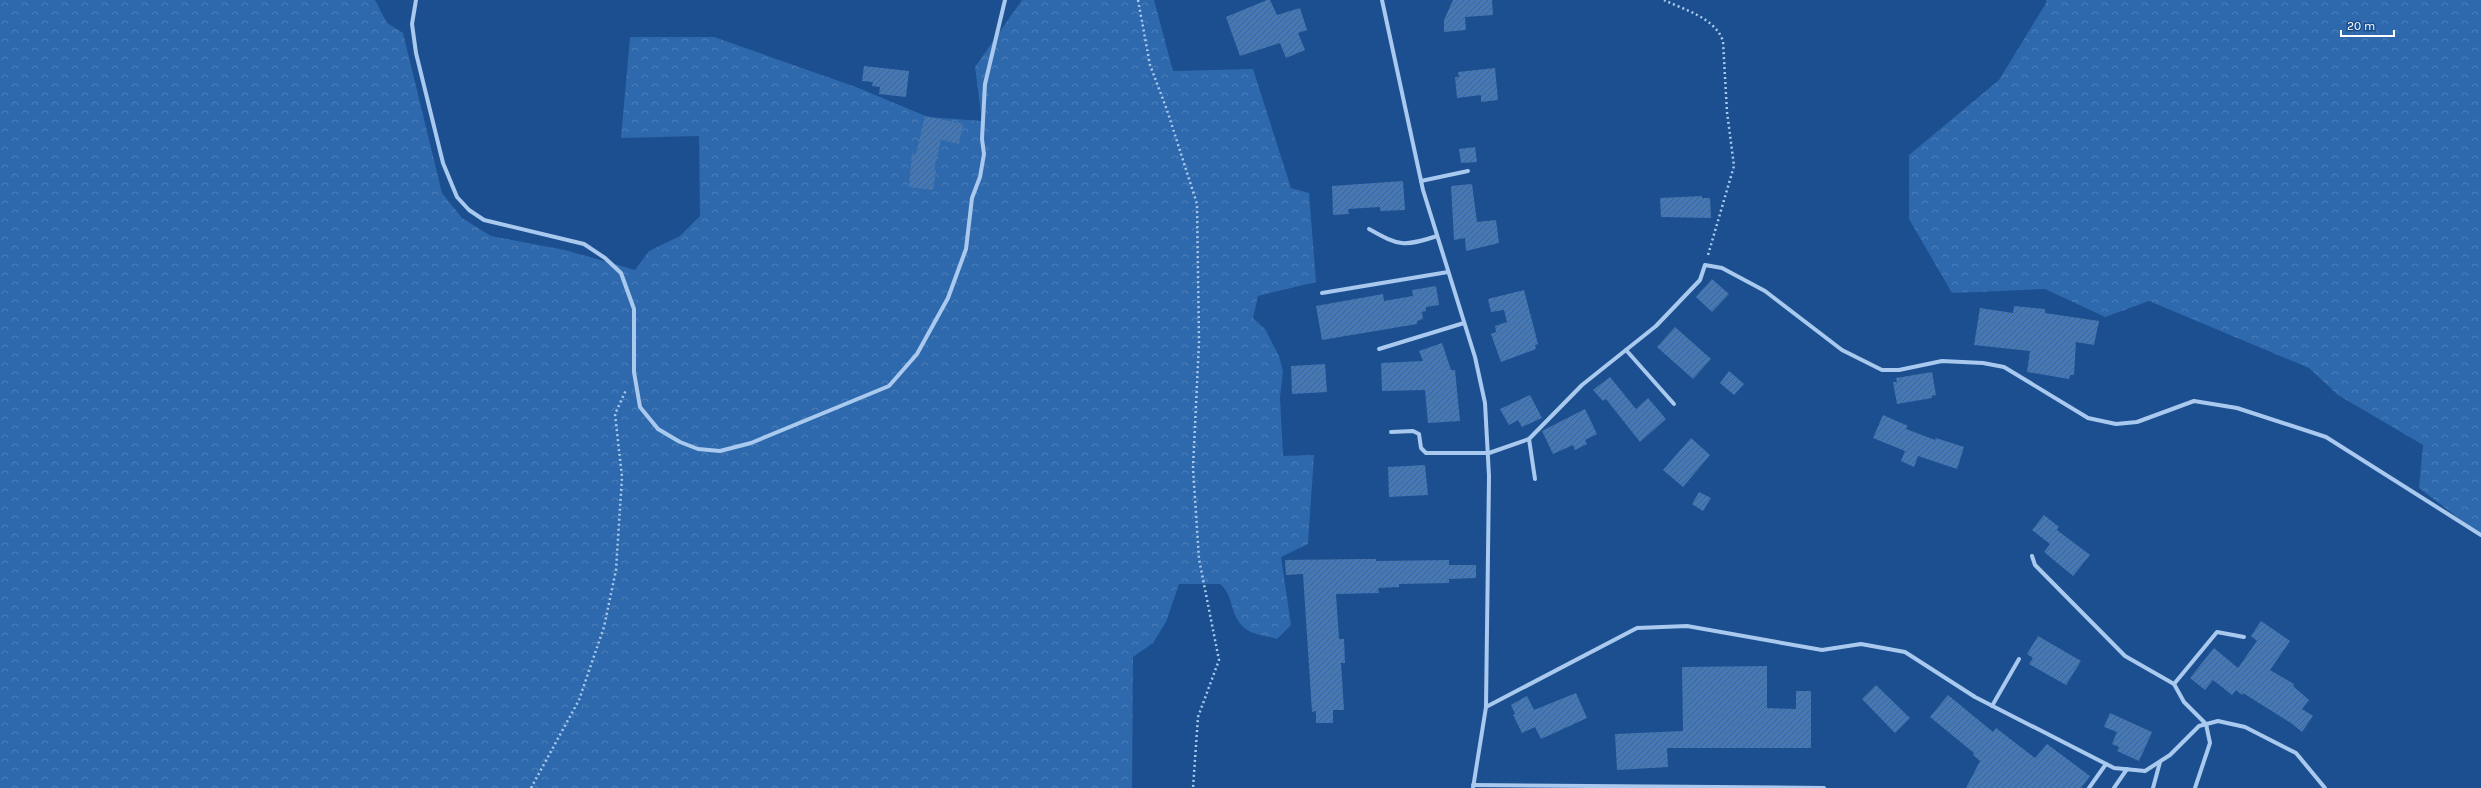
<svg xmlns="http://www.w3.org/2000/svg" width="2481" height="788" viewBox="0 0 2481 788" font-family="Karla,sans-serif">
  <defs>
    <pattern id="forest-crowns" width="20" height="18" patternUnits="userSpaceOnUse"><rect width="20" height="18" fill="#2e69ad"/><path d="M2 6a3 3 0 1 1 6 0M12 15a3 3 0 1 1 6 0" fill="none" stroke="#4d80b9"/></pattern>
    <pattern id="building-hatch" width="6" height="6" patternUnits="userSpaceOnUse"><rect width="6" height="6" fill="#4478b7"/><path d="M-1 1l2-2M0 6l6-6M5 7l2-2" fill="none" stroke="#486282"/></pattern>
  </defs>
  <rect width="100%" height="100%" fill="#1b4f8f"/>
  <g fill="url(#forest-crowns)">
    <path d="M0 0H375L387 23 403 33 442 193 462 218 491 236 565 250 635 270 649 251 680 236 700 216 699 136 621 138 630 37H714L856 87 928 117 982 121 975 67 1022 0H1154L1173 71 1253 69 1291 188 1309 193 1316 282 1258 296 1253 318 1265 329 1279 356 1283 371 1280 397 1283 456 1314 455 1308 544 1281 557 1291 625 1277 639C1268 636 1253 635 1246 629 1229 617 1235 596 1220 584H1179L1166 622 1153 643 1133 657 1132 788H0Z"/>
    <polygon points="2046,0 2481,0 2481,535 2419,488 2423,445 2338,395 2309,368 2149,301 2105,317 2045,289 1952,293 1909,219 1909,155 1999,80 2046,3"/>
  </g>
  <g fill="url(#building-hatch)">
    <polygon points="1267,0 1270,0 1277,15 1300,8 1307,30 1298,33 1305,50 1286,58 1280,43 1240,56 1226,17"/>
    <polygon points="1453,0 1492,0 1493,15 1465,17 1466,30 1444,32 1444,20"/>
    <polygon points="864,66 909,71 906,97 879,94 880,87 872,86 873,82 862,81"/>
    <polygon points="1495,68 1498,100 1481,102 1481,95 1457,98 1455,77 1459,77 1458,72"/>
    <polygon points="925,116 963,124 959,144 941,140 934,170 936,170 933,190 909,187 912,153 916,154"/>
    <polygon points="1475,147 1477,162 1461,163 1459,149"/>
    <polygon points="1403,181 1405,210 1380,211 1380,207 1348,209 1349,214 1333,215 1332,186"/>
    <polygon points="1472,184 1477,222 1496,220 1499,243 1466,251 1465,238 1454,240 1451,186"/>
    <polygon points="1702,196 1702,198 1710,198 1711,218 1661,217 1660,198"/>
    <polygon points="1712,279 1729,294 1712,312 1696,297"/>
    <polygon points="1436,286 1439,305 1426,307 1426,311 1422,312 1423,319 1417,321 1417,324 1322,340 1316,306 1383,294 1384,301 1413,296 1412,290"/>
    <polygon points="1524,290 1538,344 1535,345 1536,349 1501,362 1491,334 1496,332 1495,326 1507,322 1504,310 1491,312 1488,299"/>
    <polygon points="2014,306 2045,309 2045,313 2099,321 2094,345 2076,342 2074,375 2070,375 2069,379 2027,372 2030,351 1974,345 1980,308 2013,313"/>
    <polygon points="1675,327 1711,359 1693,379 1657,347"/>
    <polygon points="1442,343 1451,370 1455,370 1460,421 1428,423 1425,390 1382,391 1381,363 1423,361 1419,351"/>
    <polygon points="1325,364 1327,392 1292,394 1291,366"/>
    <polygon points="1729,371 1744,384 1734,395 1720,383"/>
    <polygon points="1932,372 1936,395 1932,396 1932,398 1897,404 1893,382 1897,382 1896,378"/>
    <polygon points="1610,377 1636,409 1648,398 1666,419 1640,442 1606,399 1603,401 1593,390"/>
    <polygon points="1530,395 1542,418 1522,427 1518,420 1509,425 1500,409"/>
    <polygon points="1585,409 1597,434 1585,440 1587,444 1575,450 1573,445 1553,454 1542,431"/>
    <polygon points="1883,415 1908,426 1906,429 1935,440 1936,438 1964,447 1957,469 1918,456 1914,467 1901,461 1905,451 1873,438"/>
    <polygon points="1691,438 1710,455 1683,487 1663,470"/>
    <polygon points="1425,465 1428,495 1389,497 1388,467"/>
    <polygon points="1699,492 1711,498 1703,511 1692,504"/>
    <polygon points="2044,515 2059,527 2057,530 2090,555 2073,576 2044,552 2050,544 2032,530"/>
    <polygon points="1363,559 1376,559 1376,561 1449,560 1449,565 1476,565 1476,578 1449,579 1449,583 1399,584 1399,587 1378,588 1379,593 1336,594 1339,639 1344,639 1345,663 1341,663 1344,710 1333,710 1333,723 1316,723 1316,711 1312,712 1303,574 1286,575 1285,560"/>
    <polygon points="2261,621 2290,641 2270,670 2294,684 2293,686 2309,700 2302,709 2313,716 2302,732 2291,723 2243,693 2242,695 2236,690 2232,695 2213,680 2205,690 2190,678 2214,648 2238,668 2257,641 2251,636"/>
    <polygon points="2038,636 2081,661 2066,685 2029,664 2033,658 2027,654"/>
    <polygon points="1767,666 1767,708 1796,709 1796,691 1811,691 1811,748 1667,748 1668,767 1617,770 1615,734 1683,731 1682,667"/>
    <polygon points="1876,685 1910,718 1895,733 1862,699"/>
    <polygon points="1576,693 1587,718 1541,739 1535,727 1522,733 1513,715 1515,714 1511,705 1527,696 1534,710"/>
    <polygon points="1948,695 1993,732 1996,728 2035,758 2047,744 2090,776 2081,788 1966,788 1980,761 1973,755 1974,753 1930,717"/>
    <polygon points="2110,713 2152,732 2139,761 2117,751 2119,747 2112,744 2117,732 2104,727"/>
  </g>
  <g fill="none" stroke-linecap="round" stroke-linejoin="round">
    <g stroke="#a9c9ee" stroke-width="2.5" stroke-dasharray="2 3" stroke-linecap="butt">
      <polyline points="1138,0 1150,65 1167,110 1197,204 1199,342 1193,468 1199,559 1219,660 1198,717 1193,788"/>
      <path d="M1664 0C1685 10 1715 18 1723 41L1727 112 1734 166 1708 255"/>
      <polyline points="531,788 579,700 604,627 616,570 622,477 615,414 626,390"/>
    </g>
    <g stroke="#a9c9ee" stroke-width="4">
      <polyline points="416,0 412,24 416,53 443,163 457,197 469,210 484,220 584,244 605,258 621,273 634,309 634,372 640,407 658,429 680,442 698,449 720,451 751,443 889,386 917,354 948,298 966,249 972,198 980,177 984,154 982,139 985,84 1005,0"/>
      <polyline points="1382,0 1423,190 1475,357 1485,403 1489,476 1486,707 1473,788"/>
      <polyline points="1421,181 1468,171"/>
      <path d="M1369 229C1399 246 1404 247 1437 236"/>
      <polyline points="1322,293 1448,272"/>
      <polyline points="1379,349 1464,323"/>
      <polyline points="1626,350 1674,404"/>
      <polyline points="1391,432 1413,431 1419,434 1421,448 1426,453 1489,453 1529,439 1582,385 1656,326 1700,280 1705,265 1722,268 1765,291 1842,350 1882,370 1899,370 1942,361 1983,363 2004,367 2088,418 2116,424 2137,422 2194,401 2237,408 2326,437 2481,535"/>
      <polyline points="1529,439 1535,479"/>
      <polyline points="2032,556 2035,565 2125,656 2174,684 2184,702 2206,724 2210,743 2195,788"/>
      <polyline points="2174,684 2217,632 2244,637"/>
      <polyline points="1992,706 2019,659"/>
      <polyline points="1486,707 1637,628 1687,626 1822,650 1861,644 1905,652 1975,697 2114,768 2145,771 2170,755 2199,726 2218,721 2245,727 2296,753 2325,788"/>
      <polyline points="1473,785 1824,788"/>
      <polyline points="2089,788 2106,764"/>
      <polyline points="2114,788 2127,769"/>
      <polyline points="2153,788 2160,762"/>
    </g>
  </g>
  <path d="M2341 30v6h53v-6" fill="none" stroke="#ffffff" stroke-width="2"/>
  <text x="2347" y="30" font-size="12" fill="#ffffff" stroke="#1b4f8f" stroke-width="3" paint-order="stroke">20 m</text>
</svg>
